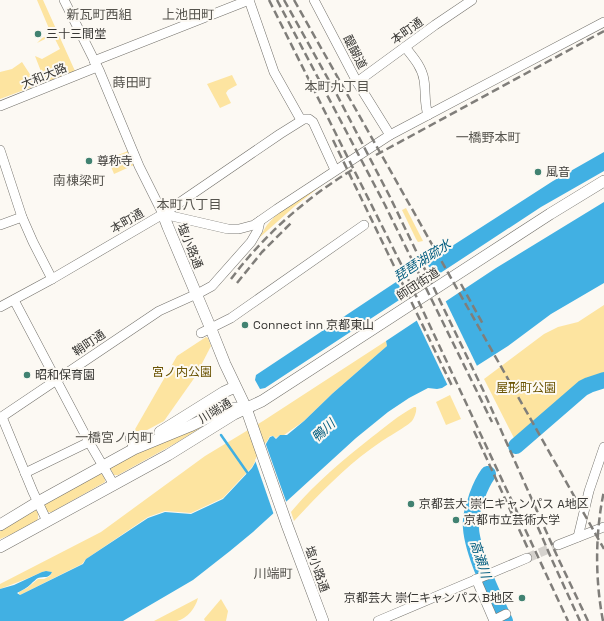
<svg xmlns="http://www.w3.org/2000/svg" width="604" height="621" viewBox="0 0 604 621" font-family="'Space Grotesk','Noto Sans JP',sans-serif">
  <rect width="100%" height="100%" fill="#fcf9f3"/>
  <g fill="#fde4a0">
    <polygon points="37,0 43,0 75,71 0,99 0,72 12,69 22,62 33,79 42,74 35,56 42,59 60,49 53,35 37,43 42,38 49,35 50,31"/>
    <polygon points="232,75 237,85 228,90 226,93 231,103 220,108 207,84"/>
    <polygon points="128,151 134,165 114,174 108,159"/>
    <polygon points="335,175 295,206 259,238 267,225 278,213"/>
    <polygon points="406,208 423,241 418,242 416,239 402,210"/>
    <polygon points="604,305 604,374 593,378 577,387 515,440 484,379 544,334 558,327 578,322"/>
    <polygon points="206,337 208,338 211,346 195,377 164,421 134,437 134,431 177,356"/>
    <polygon points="386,341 387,346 333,393 304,421 284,435 280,435 276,438 273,436 270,436 252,467 223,498 191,513 165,511 148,517 86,559 82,564 20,595 19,594 19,592 27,588 38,579 44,579 50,576 52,572 46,571 42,572 26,579 0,589 0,584 101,532 205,456 263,421"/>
    <polygon points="450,395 461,419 446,425 436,402"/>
    <path d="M414 407H416C417 410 415 417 412 421 409 425 388 437 382 441 349 463 321 492 294 521L291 512C314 484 343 460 372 437 385 427 399 415 414 407Z"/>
    <polygon points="205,425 176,443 118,475 114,475 110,468 140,450"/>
    <path d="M99 473C104 475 105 477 105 482L52 512H46L43 505Z"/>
    <polygon points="33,508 36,510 38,513 38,519 35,522 12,534 0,539 0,528"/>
    <path d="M198 598C196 607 187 619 177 621 170 621 161 621 154 621Z"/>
    <polygon points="221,599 228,611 226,621 205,621 204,619"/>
  </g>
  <g fill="#41b0e3">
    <polygon points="604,152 604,171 541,207 265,388 260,389 255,380 256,375 393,284 553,181"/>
    <path d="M604 202V283L551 314 508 346 442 388 437 389 428 388 409 398 388 412 356 438 253 532 230 551 193 580 128 618 123 621H0V589L14 585 42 572 46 571 52 572C49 579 44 576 38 578 36 579 33 582 31 584 27 588 22 590 17 593L20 595 83 564 86 559 148 518 165 512 191 514 223 499 252 468 270 437 273 436 276 439 280 435H287L304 421 333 393 387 346 386 341 496 268Z"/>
  </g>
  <g fill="#fcf9f3">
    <polygon points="426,261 435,279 405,298 396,279"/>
    <polygon points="445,300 478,368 448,386 416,319"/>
    <polygon points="265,442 287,504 274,515 255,460"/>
  </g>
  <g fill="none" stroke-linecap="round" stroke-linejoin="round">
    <polyline stroke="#41b0e3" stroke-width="2.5" points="221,435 249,475"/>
    <g stroke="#41b0e3" stroke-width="16">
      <polyline points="516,446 583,388 589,385 604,380"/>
      <path d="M488 474C483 481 480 488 477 496 475 504 471 512 471 520 468 545 494 597 505 621"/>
    </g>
    <polyline stroke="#d5d2cd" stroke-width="9" stroke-dasharray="9 4.5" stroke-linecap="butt" points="527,558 558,545"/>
    <defs>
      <g id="minor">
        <polyline points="64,0 99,70 139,166 163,214"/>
        <polyline points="249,0 274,72 301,120"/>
        <polyline points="314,0 357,82 390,135"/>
        <path d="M405 47C413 57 422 67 424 80 426 92 424 103 428 115"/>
        <polyline points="94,61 249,0"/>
        <polyline points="357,82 435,25 472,0"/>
        <polyline points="0,106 97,67"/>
        <polyline points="0,150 22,217 33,242 52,279"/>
        <polyline points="163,214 228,229 239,229 254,225 277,209 390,135 604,22"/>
        <polyline points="0,225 22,217"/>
        <polyline points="14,300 89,442 114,485"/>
        <polyline points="0,307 52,279 163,214 280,134 304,119 309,119 313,122 335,170"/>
        <polyline points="201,333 231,318 364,225"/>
        <polyline points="2,417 33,492 47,521"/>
        <polyline points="0,418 159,311 201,292 212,286 251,242 258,230 260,221"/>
        <polyline points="130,438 134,449"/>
        <polyline points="25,473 89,442"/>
        <polyline points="578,537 589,491 604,447"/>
        <polyline points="558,545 604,527"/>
        <polyline points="476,579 494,621"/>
        <polyline points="494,620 506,614"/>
        <polyline points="378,621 527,558"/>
      </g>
      <g id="tertiary">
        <polyline points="163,214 168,227 211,329 225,364 246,408 287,525 323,621"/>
        <polyline points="160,432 224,392 235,387"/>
        <polyline points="0,525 38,502 134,449 190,426 228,408 243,408"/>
        <polyline points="0,547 168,455 234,414 262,401 550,214 604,181"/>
      </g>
    </defs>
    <use href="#minor" stroke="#73716b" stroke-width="10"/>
    <use href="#tertiary" stroke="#73716b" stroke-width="12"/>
    <use href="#minor" stroke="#fff" stroke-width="9"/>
    <use href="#tertiary" stroke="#fff" stroke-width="11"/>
    <g stroke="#807e7a" stroke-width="2.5" stroke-dasharray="8 4" stroke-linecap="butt">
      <polyline points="269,0 402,266 568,621"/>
      <polyline points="277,0 385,205 492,422"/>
      <polyline points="284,0 336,93 390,197 484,392 558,558 588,621"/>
      <polyline points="294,0 604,549"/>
      <polyline points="333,140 453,388"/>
      <polyline points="376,155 604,31"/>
      <path d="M231 279C264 235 306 198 352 170"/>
      <polyline points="237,283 262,252 292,222"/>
      <polyline points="461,284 484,326"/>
      <polyline points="474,431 529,551"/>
      <polyline points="533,516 552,560 580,621"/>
      <path d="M603 621C595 579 595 533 604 491"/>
    </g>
  </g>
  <g fill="#418271" stroke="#fcf9f3" stroke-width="1.5">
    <circle cx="38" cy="34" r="4"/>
    <circle cx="89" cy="161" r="4"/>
    <circle cx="538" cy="172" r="4"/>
    <circle cx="245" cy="325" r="4"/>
    <circle cx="27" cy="375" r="4"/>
    <circle cx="411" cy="504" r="4"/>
    <circle cx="456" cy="520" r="4"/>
    <circle cx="522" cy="598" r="4"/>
  </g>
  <g text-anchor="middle" stroke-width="4" stroke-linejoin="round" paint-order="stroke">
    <g font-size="12" fill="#383734" stroke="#fcf9f3">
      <text transform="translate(407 31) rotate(-36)" y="4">本町通</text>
      <text transform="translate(355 52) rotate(63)" y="4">醍醐道</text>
      <text transform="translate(44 76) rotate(-22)" y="4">大和大路</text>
      <text transform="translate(127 221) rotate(-30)" y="4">本町通</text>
      <text transform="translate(190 246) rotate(68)" y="4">塩小路通</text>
      <text transform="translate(418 284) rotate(-33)" y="4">師団街道</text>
      <text transform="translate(89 343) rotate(-34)" y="4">鞘町通</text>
      <text transform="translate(215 411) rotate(-31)" y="4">川端通</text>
      <text transform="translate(317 569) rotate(70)" y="4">塩小路通</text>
    </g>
    <g font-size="12" fill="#383734" stroke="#fcf9f3" text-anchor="start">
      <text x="46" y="38">三十三間堂</text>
      <text x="97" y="165">尊称寺</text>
      <text x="546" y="176">風音</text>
      <text x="253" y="329">Connect inn 京都東山</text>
      <text x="35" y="379">昭和保育園</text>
      <text x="419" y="508">京都芸大 崇仁キャンパス A地区</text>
      <text x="464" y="524">京都市立芸術大学</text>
      <text x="514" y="602" text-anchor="end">京都芸大 崇仁キャンパス B地区</text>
    </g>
    <g font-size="12" fill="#6b5404" stroke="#fcf9f3">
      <text x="182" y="376">宮ノ内公園</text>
      <text x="526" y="392">屋形町公園</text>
    </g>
    <g font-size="13" fill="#55534d" stroke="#fcf9f3">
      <text x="99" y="19">新瓦町西組</text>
      <text x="188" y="19">上池田町</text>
      <text x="132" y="87">蒔田町</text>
      <text x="337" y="91">本町九丁目</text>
      <text x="488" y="142">一橋野本町</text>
      <text x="79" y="185">南棟梁町</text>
      <text x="189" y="209">本町八丁目</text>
      <text x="114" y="442">一橋宮ノ内町</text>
      <text x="273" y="578">川端町</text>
    </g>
    <g font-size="13" font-style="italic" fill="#005c7f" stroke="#fcf9f3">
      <text transform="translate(422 260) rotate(-33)" y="5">琵琶湖疏水</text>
      <text transform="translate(323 430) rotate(-42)" y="5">鴨川</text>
      <text transform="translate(481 559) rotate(72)" y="5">高瀬川</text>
    </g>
  </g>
</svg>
